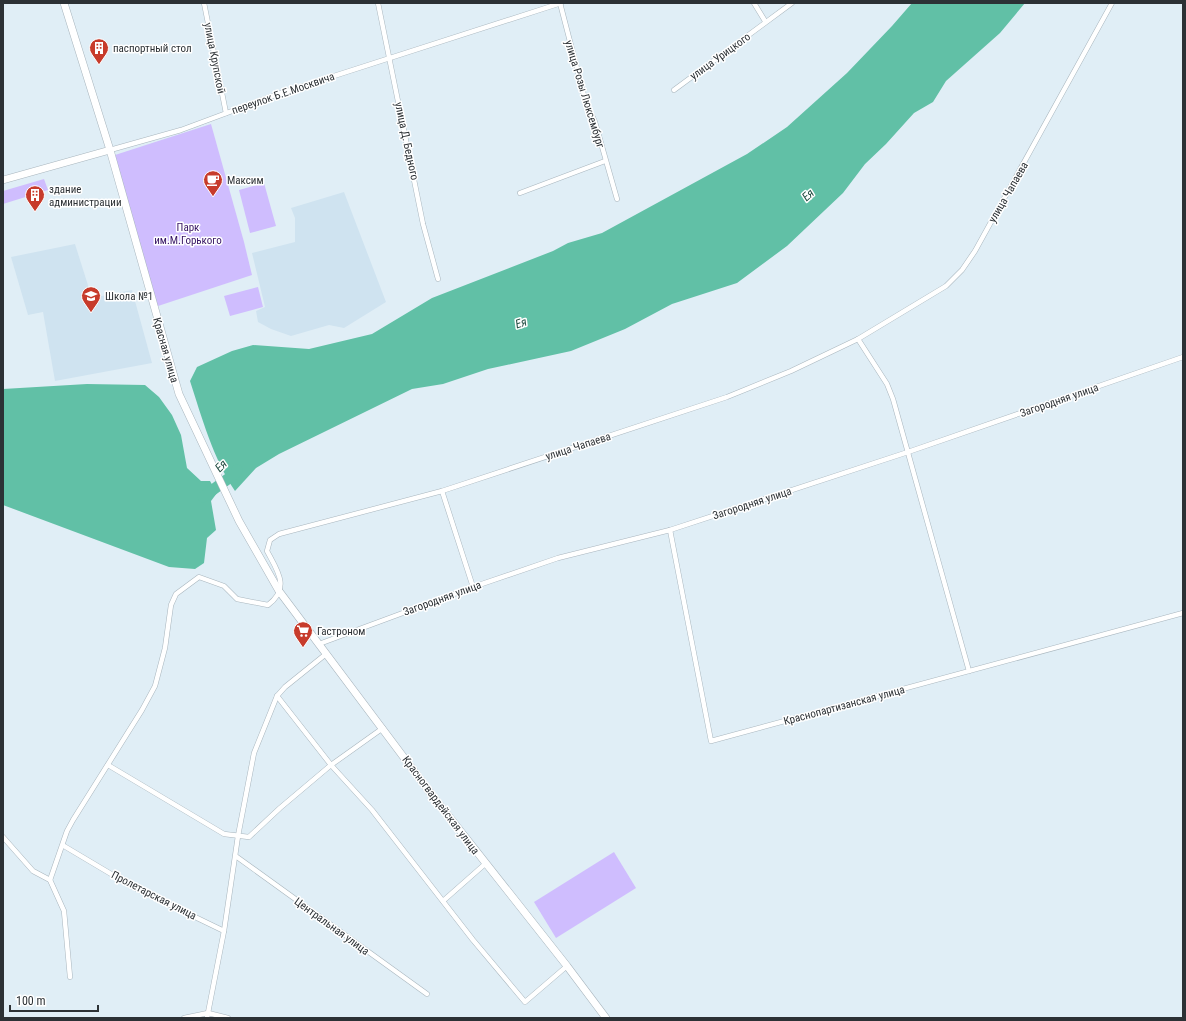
<svg xmlns="http://www.w3.org/2000/svg" width="1186" height="1021" viewBox="0 0 1186 1021" font-family="'Roboto Condensed',sans-serif">
  <rect width="100%" height="100%" fill="#e0eef6"/>
  <g fill="#cfe3f0">
    <polygon points="344,192 386,302 344,328 329,325 291,336 271,329 258,322 256,311 265,307 252,253 295,242 295,218 291,208"/>
    <polygon points="75,244 92,298 132,290 152,363 55,381 43,312 28,315 11,257"/>
  </g>
  <g fill="#cfbdfe">
    <polygon points="211,124 244,242 252,275 155,307 115,155"/>
    <polygon points="44,179 48,190 3,204 3,191"/>
    <polygon points="264,183 276,226 250,233 239,190"/>
    <polygon points="258,287 263,307 230,316 224,296"/>
    <polygon points="614,852 636,888 556,938 534,902"/>
  </g>
  <g fill="#61c0a6">
    <path d="M912 3H1025L1000 33 946 81 933 102 914 113 886 144 865 164 843 193 787 246 737 283 672 304 625 329 571 351 488 369 443 384 412 389 279 454 256 468 235 491C213 458 202 418 190 381L197 367 232 351 253 345 309 349 372 334 432 298 553 251 568 243 602 233 747 154 787 127 847 73 892 26Z"/>
    <polygon points="87,384 145,385 159,397 172,415 181,435 187,468 201,481 210,481 217,493 211,501 216,530 207,538 204,563 195,569 169,567 3,505 3,389"/>
  </g>
  <g fill="none" stroke-linecap="round" stroke-linejoin="round">
    <polyline stroke="#61c0a6" stroke-width="11" points="203,497 236,473 237,470"/>
    <defs>
      <g id="street">
        <polyline points="204,3 226,113"/>
        <polyline points="378,3 423,224 438,279"/>
        <polyline points="560,3 586,103 595,122 617,199"/>
        <polyline points="754,3 765,21"/>
        <polyline points="674,90 792,3"/>
        <polyline points="110,150 181,130 278,94 561,3"/>
        <polyline points="520,193 605,161"/>
        <polyline points="858,339 887,384 893,399 969,671"/>
        <polyline points="442,491 473,587"/>
        <polyline points="670,530 711,741 1183,613"/>
        <polyline points="319,644 473,587 558,558 670,530 908,452 1183,357"/>
        <polyline points="277,696 331,765 372,810 473,940 525,1002 567,966"/>
        <polyline points="108,765 224,834 249,837 280,808 331,765 383,728"/>
        <polyline points="3,837 33,871 50,880 64,911 70,977"/>
        <polyline points="64,846 133,887 224,931"/>
        <polyline points="237,857 427,994"/>
        <path d="M50 880 67 831 73 820 142 710 155 686 165 648 171 605 176 594 199 577 224 586 237 599 268 605C291 588 277 570 267 551L270 540 279 534 442 491 727 397 791 371 858 339 946 286 962 270 975 251 1112 3"/>
        <polyline points="443,901 485,864"/>
        <polyline points="184,1018 208,1013 228,1018"/>
        <polyline points="207,1018 224,931 238,836 254,753 277,696 285,687 326,654"/>
      </g>
      <g id="secondary">
        <polyline points="64,3 110,150 179,394 239,521 279,591 432,795 567,966 606,1018"/>
        <polyline points="3,180 110,150"/>
      </g>
    </defs>
    <use href="#street" stroke="#a9b6be" stroke-width="5.5"/>
    <use href="#secondary" stroke="#a9b6be" stroke-width="8"/>
    <use href="#street" stroke="#fff" stroke-width="4.5"/>
    <use href="#secondary" stroke="#fff" stroke-width="7"/>
  </g>
  <defs>
    <symbol id="building-pin" viewBox="-11 -11 22 30"><path d="M0 17L-7.5 6A9.5 9.5 0 1 1 7.5 6Z" fill="#c73b2b" stroke="#fff"/><path d="M-4-6H4V6H1V3H-1V6H-4ZM-2.5-4.3h1.7v1.8h-1.7ZM.8-4.3h1.7v1.8H.8ZM-2.5-1h1.7V.8h-1.7ZM.8-1h1.7V.8H.8Z" fill="#fff"/></symbol>
    <symbol id="cafe-pin" viewBox="-11 -11 22 30"><path d="M0 17L-7.5 6A9.5 9.5 0 1 1 7.5 6Z" fill="#c73b2b" stroke="#fff"/><path d="M-5.5-4.5H6V0H3Q3 3.5 0 3.5H-2.5Q-5.5 3.5-5.5 0ZM3-3.2v2h1.7v-2ZM-6 4.5H4V6H-6Z" fill="#fff"/></symbol>
    <symbol id="school-pin" viewBox="-11 -11 22 30"><path d="M0 17L-7.5 6A9.5 9.5 0 1 1 7.5 6Z" fill="#c73b2b" stroke="#fff"/><path d="M0-5L7-2L0 1L-7-2ZM-4 1L0 2.5L4 1V4Q0 6-4 4Z" fill="#fff"/></symbol>
    <symbol id="supermarket-pin" viewBox="-11 -11 22 30"><path d="M0 17L-7.5 6A9.5 9.5 0 1 1 7.5 6Z" fill="#c73b2b" stroke="#fff"/><path d="M-6-5.5h2.5l.6 2H6L4.5 2H-2.5L-4.4-4H-6ZM-1.5 3.2a1.3 1.3 0 1 0 .1 0ZM3 3.2a1.3 1.3 0 1 0 .1 0Z" fill="#fff"/></symbol>
  </defs>
  <g fill-rule="evenodd">
    <use href="#building-pin" x="88" y="37" width="22" height="30"/>
    <use href="#cafe-pin" x="202" y="169" width="22" height="30"/>
    <use href="#building-pin" x="24" y="184" width="22" height="30"/>
    <use href="#school-pin" x="80" y="285" width="22" height="30"/>
    <use href="#supermarket-pin" x="292" y="620" width="22" height="30"/>
  </g>
  <g text-anchor="middle" stroke-width="3" stroke-linejoin="round" paint-order="stroke">
    <g font-size="11" fill="#2c3135" stroke="#fff" text-anchor="start">
      <text x="113" y="52">паспортный стол</text>
      <text x="227" y="184">Максим</text>
      <text x="49" y="193">здание<tspan x="49" dy="13">администрации</tspan></text>
      <text x="105" y="300">Школа №1</text>
      <text x="317" y="635">Гастроном</text>
    </g>
    <g font-size="11" fill="#2c3135" stroke="#fff">
      <text transform="translate(720 56) rotate(-36)" y="4">улица Урицкого</text>
      <text transform="translate(215 58) rotate(79)" y="4">улица Крупской</text>
      <text transform="translate(283 93) rotate(-19)" y="4">переулок Б.Е.Москвича</text>
      <text transform="translate(585 94) rotate(73)" y="4">улица Розы Люксембург</text>
      <text transform="translate(407 141) rotate(78)" y="4">улица Д. Бедного</text>
      <text transform="translate(1008 192) rotate(-60)" y="4">улица Чапаева</text>
      <text transform="translate(166 350) rotate(74)" y="4">Красная улица</text>
      <text transform="translate(1059 400) rotate(-19)" y="4">Загородняя улица</text>
      <text transform="translate(578 446) rotate(-18)" y="4">улица Чапаева</text>
      <text transform="translate(752 503) rotate(-18)" y="4">Загородняя улица</text>
      <text transform="translate(442 598) rotate(-20)" y="4">Загородняя улица</text>
      <text transform="translate(844 705) rotate(-15)" y="4">Краснопартизанская улица</text>
      <text transform="translate(441 805) rotate(53)" y="4">Красногвардейская улица</text>
      <text transform="translate(154 895) rotate(27)" y="4">Пролетарская улица</text>
      <text transform="translate(332 926) rotate(36)" y="4">Центральная улица</text>
    </g>
    <g font-size="11" fill="#361463" stroke="#fff">
      <text x="188" y="231">Парк<tspan x="188" dy="13">им.М.Горького</tspan></text>
    </g>
    <g font-size="12" font-style="italic" fill="#254f44" stroke="#fff">
      <text transform="translate(808 195) rotate(-42)" y="4">Ея</text>
      <text transform="translate(521 323) rotate(-17)" y="4">Ея</text>
      <text transform="translate(221 466) rotate(-44)" y="4">Ея</text>
    </g>
  </g>
  <rect width="1186" height="1021" fill="none" stroke="#2c3135" stroke-width="8"/>
  <path d="M10 1005v6h88v-6" fill="none" stroke="#2c3135" stroke-width="2"/>
  <text x="16" y="1005" font-size="12" fill="#2c3135" stroke="#ffffff" stroke-width="3" paint-order="stroke">100 m</text>
</svg>
